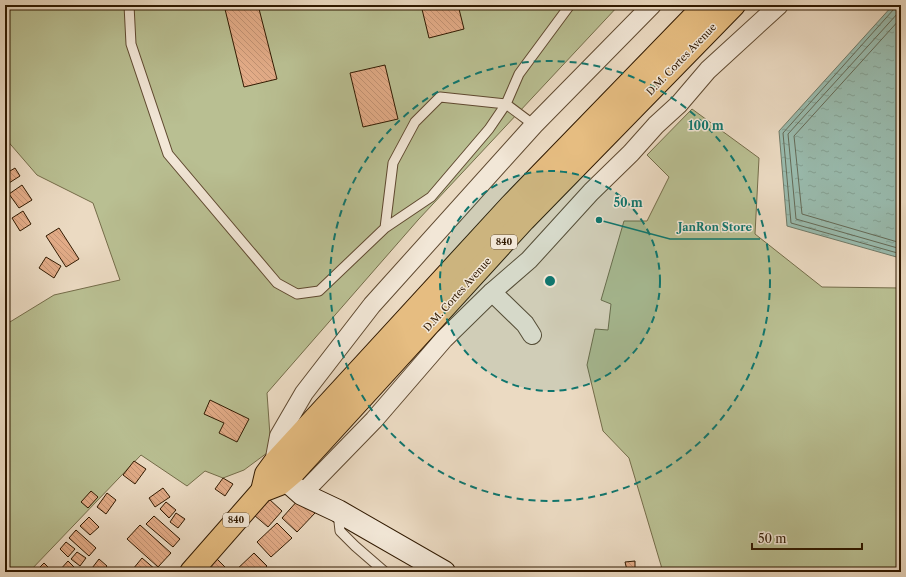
<svg xmlns="http://www.w3.org/2000/svg" width="906" height="577" viewBox="0 0 906 577" font-family="'Libre Caslon Text',serif">
  <defs>
    <pattern id="water-ripples" width="26" height="14" patternUnits="userSpaceOnUse"><rect width="26" height="14" fill="#99bbae"/><path d="M2 4q2-2 4 0t4 0M15 11q2-2 4 0t4 0" fill="none" stroke="#84a094"/></pattern>
    <pattern id="building-back-hatch" width="6" height="6" patternUnits="userSpaceOnUse"><rect width="6" height="6" fill="#e3ac88"/><path d="M-1 5l2 2M0 0l6 6M5-1l2 2" fill="none" stroke="#c39374"/></pattern>
  </defs>
  <rect width="100%" height="100%" fill="#ebdac2"/>
  <filter id="stains"><feTurbulence type="fractalNoise" baseFrequency=".005" numOctaves="4"/><feColorMatrix values="0 0 0 0 .2 0 0 0 0 .09 0 0 0 0 .02 0 0 0 .5 -.17"/></filter>
  <radialGradient id="worn" r=".72"><stop offset=".6" stop-color="#630" stop-opacity="0"/><stop offset="1" stop-color="#630" stop-opacity=".3"/></radialGradient>
  <g fill="#b9bf92" stroke="#746c49">
    <polygon points="5,5 619,5 418,220 267,393 271,450 244,470 223,478 205,471 187,486 141,455 29,572 5,572 5,325 54,295 120,280 93,203 37,175 5,138"/>
    <polygon points="692,109 759,158 755,234 822,287 901,288 901,572 663,572 629,458 603,431 587,365 595,329 608,330 611,304 601,300 624,221 647,221 669,177 647,155"/>
  </g>
  <polygon fill="url(#water-ripples)" stroke="#6f7a68" points="893,5 901,5 900,258 787,226 779,131"/>
  <g fill="none" stroke-linecap="round" stroke-linejoin="round">
    <g stroke="#646a57" stroke-width="1">
      <polyline points="895,5 894,9 783,133 791,223 901,254"/>
      <polyline points="900,5 898,13 788,134 796,219 901,249"/>
      <polyline points="901,18 794,136 802,214 901,243"/>
    </g>
  </g>
  <g fill="url(#building-back-hatch)" stroke="#301900">
    <polygon points="224,5 258,5 277,79 244,87"/>
    <polygon points="421,5 458,5 464,29 429,38"/>
    <polygon points="385,65 398,119 363,127 350,73"/>
    <polygon points="15,168 20,176 9,183 5,174"/>
    <polygon points="22,185 32,200 19,208 9,194"/>
    <polygon points="23,211 31,224 20,231 12,218"/>
    <polygon points="59,228 79,259 66,267 46,236"/>
    <polygon points="46,257 61,266 54,278 39,268"/>
    <polygon points="210,400 249,419 237,442 219,433 224,423 204,414"/>
    <polygon points="134,461 146,469 135,484 123,475"/>
    <polygon points="223,478 233,484 225,496 215,489"/>
    <polygon points="163,488 170,497 155,507 149,498"/>
    <polygon points="91,491 98,497 88,508 81,502"/>
    <polygon points="107,493 116,500 106,514 97,507"/>
    <polygon points="269,499 282,511 268,527 254,515"/>
    <polygon points="299,499 315,513 297,532 282,518"/>
    <polygon points="166,502 176,510 169,518 160,509"/>
    <polygon points="176,513 185,519 178,528 170,522"/>
    <polygon points="154,516 180,539 173,547 146,524"/>
    <polygon points="89,517 99,527 90,535 80,526"/>
    <polygon points="277,523 292,538 271,557 257,542"/>
    <polygon points="140,525 171,553 158,567 127,539"/>
    <polygon points="76,530 96,548 89,556 69,538"/>
    <polygon points="66,542 75,549 68,557 60,549"/>
    <polygon points="77,552 86,558 80,566 71,559"/>
    <polygon points="254,553 267,566 261,572 234,572"/>
    <polygon points="142,558 156,570 154,572 137,572 133,569"/>
    <polygon points="216,558 230,572 202,572"/>
    <polygon points="99,559 107,566 102,572 89,572"/>
    <polygon points="68,561 77,570 75,572 60,572 59,571"/>
    <polygon points="635,561 635,569 627,570 625,562"/>
    <polygon points="44,563 53,572 35,572"/>
  </g>
  <g fill="none" stroke-linecap="round" stroke-linejoin="round">
    <defs>
      <g id="lane">
        <polyline points="129,5 131,44 168,154 277,283 297,294 319,291 385,228 393,163 415,122 440,97 506,104 489,129 431,197 385,228"/>
        <polyline points="534,125 506,104 519,74 570,5"/>
        <polyline points="338,513 340,531 355,546 385,572"/>
      </g>
      <g id="street">
        <polyline points="492,292 525,324 532,335"/>
        <polyline points="274,463 279,436 304,393 372,305 534,125 652,5"/>
        <polyline points="302,494 374,420 444,339 492,292 529,260 591,192 631,153 656,125 679,104 708,70 779,5"/>
      </g>
      <polyline id="secondary" points="285,479 302,494 338,511 444,572"/>
      <g id="highway">
        <polyline points="262,491 266,474 274,463 510,206 705,5"/>
        <polyline points="191,572 262,491 280,484 294,472 524,220 734,5"/>
      </g>
    </defs>
    <use href="#lane" stroke="#5f4930" stroke-width="11"/>
    <use href="#street" stroke="#5f4930" stroke-width="20"/>
    <use href="#secondary" stroke="#301900" stroke-width="24"/>
    <use href="#highway" stroke="#301900" stroke-width="24"/>
    <use href="#lane" stroke="#f2e7d7" stroke-width="9"/>
    <use href="#street" stroke="#f2e7d7" stroke-width="18"/>
    <use href="#secondary" stroke="#f2e7d7" stroke-width="22"/>
    <use href="#highway" stroke="#e6bd81" stroke-width="22"/>
  </g>
  <circle cx="550" cy="281" r="110" fill="#0f766e" fill-opacity=".12"/>
  <g fill="none" stroke="#0f766e" stroke-width="2" stroke-dasharray="7 5">
    <circle cx="550" cy="281" r="110"/>
    <circle cx="550" cy="281" r="220"/>
  </g>
  <g text-anchor="middle" stroke-width="3" stroke-linejoin="round" paint-order="stroke">
    <g fill="#f2e7d7" stroke="#6a5740" stroke-width="1">
      <rect x="491" y="235" width="26" height="14" rx="3"/>
      <rect x="223" y="513" width="26" height="14" rx="3"/>
    </g>
    <g font-size="9" font-weight="bold" fill="#301900">
      <text x="504" y="245">840</text>
      <text x="236" y="523">840</text>
    </g>
    <g font-size="10" fill="#301900" stroke="#f2e7d7">
      <text transform="translate(681 59) rotate(-46)" y="4">D.M. Cortes Avenue</text>
      <text transform="translate(457 294) rotate(-48)" y="4">D.M. Cortes Avenue</text>
    </g>
  </g>
  <circle cx="550" cy="281" r="6" fill="#0f766e" stroke="#f2e7d7" stroke-width="2"/>
  <g font-size="12" text-anchor="middle" font-weight="bold" fill="#0f766e" stroke="#f2e7d7" stroke-width="3" stroke-linejoin="round" paint-order="stroke">
    <text x="706" y="130">100 m</text>
    <text x="628" y="207">50 m</text>
  </g>
  <path fill="none" stroke="#0f766e" stroke-width="1.5" d="M599 220L670 239H760"/>
  <circle fill="#0f766e" stroke="#f2e7d7" stroke-width="1.5" cx="599" cy="220" r="4"/>
  <g font-size="11" text-anchor="middle" font-weight="bold" fill="#0f766e" stroke="#f2e7d7" stroke-width="3" stroke-linejoin="round" paint-order="stroke">
    <text x="715" y="231">JanRon Store</text>
  </g>
  <rect width="906" height="577" fill="none" stroke="#ebdac2" stroke-width="20"/>
  <rect x="6" y="6" width="894" height="565" fill="none" stroke="#301900" stroke-width="2"/>
  <rect x="10" y="10" width="886" height="557" fill="none" stroke="#301900"/>
  <path d="M752 543v6h110v-6" fill="none" stroke="#301900" stroke-width="2"/>
  <text x="758" y="543" font-size="12" fill="#301900" stroke="#f2e7d7" stroke-width="3" paint-order="stroke">50 m</text>
  <rect width="100%" height="100%" filter="url(#stains)"/>
  <rect width="100%" height="100%" fill="url(#worn)"/>
</svg>
